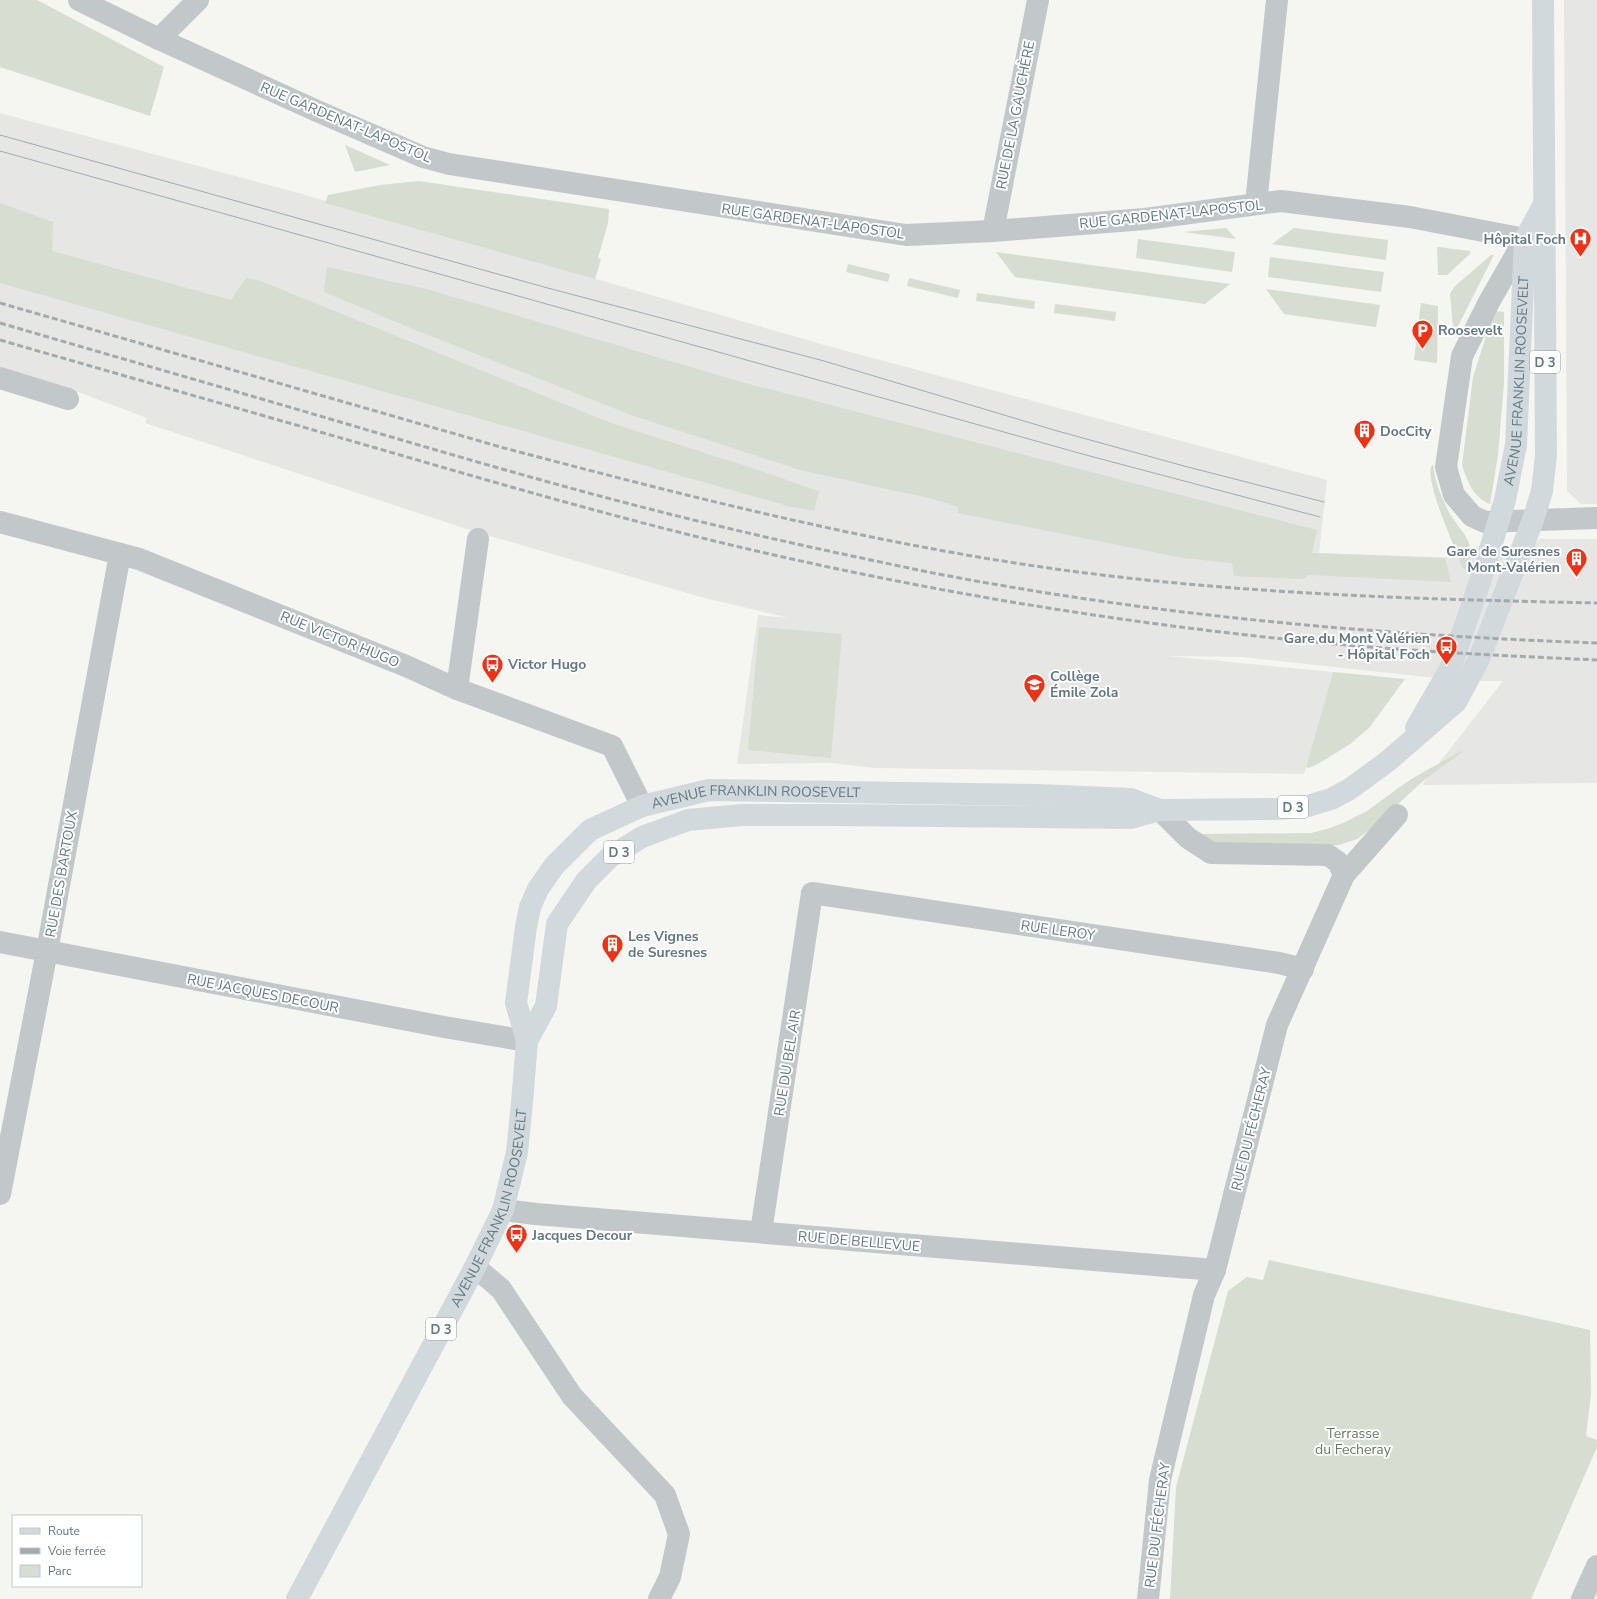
<svg xmlns="http://www.w3.org/2000/svg" width="1597" height="1599" viewBox="0 0 1597 1599" font-family="'Nunito Sans',sans-serif">
  <rect width="100%" height="100%" fill="#f5f5f1"/>
  <g fill="#e6e6e4">
    <polygon points="1564,0 1597,0 1597,504 1581,504 1567,491"/>
    <polygon points="0,113 291,191 828,346 1327,480 1319,553 1463,558 1527,550 1540,539 1597,539 1597,783 1422,785 1503,681 1463,681 1243,657 1168,656 1333,672 1304,774 875,768 831,763 737,764 758,615 789,618 701,597 476,532 145,423 147,418 81,393 0,370"/>
  </g>
  <g fill="#d7ddd1">
    <polygon points="0,0 37,0 164,67 150,116 0,67"/>
    <polygon points="345,145 390,165 355,172"/>
    <polygon points="419,181 609,209 608,223 598,258 601,259 595,279 325,203 328,195 380,185"/>
    <polygon points="0,203 53,222 52,251 231,300 246,278 258,280 611,423 746,466 819,491 814,511 788,506 0,283"/>
    <polygon points="1226,228 1236,239 1183,232"/>
    <polygon points="1294,228 1388,240 1386,260 1272,244"/>
    <polygon points="1138,239 1235,252 1232,272 1136,258"/>
    <polygon points="1437,247 1470,251 1471,253 1447,275 1438,275"/>
    <polygon points="996,252 1230,284 1205,304 1015,277"/>
    <polygon points="1491,255 1494,255 1457,328 1453,326 1450,294 1454,287"/>
    <polygon points="1270,257 1384,272 1381,292 1268,277"/>
    <polygon points="848,264 890,274 888,282 846,272"/>
    <polygon points="327,267 430,290 745,383 1317,530 1312,553 1445,558 1451,582 1309,575 1303,579 1234,576 1232,563 1183,558 958,513 958,507 933,499 800,470 634,416 418,331 324,292"/>
    <polygon points="909,278 960,290 958,298 907,286"/>
    <polygon points="1266,289 1380,305 1376,327 1284,314"/>
    <polygon points="977,293 1035,301 1034,309 976,301"/>
    <polygon points="1421,303 1438,306 1437,363 1414,360"/>
    <polygon points="1055,304 1116,312 1115,321 1054,313"/>
    <path d="M1494 311 1504 312V383L1498 455 1490 504C1473 498 1467 480 1462 465L1473 377Z"/>
    <path d="M1433 464C1435 483 1441 497 1450 514 1465 538 1475 538 1468 570L1462 567C1452 539 1436 507 1431 479 1430 473 1430 468 1433 464Z"/>
    <polygon points="759,627 842,634 831,758 748,750"/>
    <polygon points="1333,672 1405,679 1369,728 1350,744 1323,761 1309,768 1306,767"/>
    <polygon points="1461,751 1462,752 1422,782 1372,828 1357,839 1339,845 1310,846 1211,843 1202,835 1204,834 1311,833 1327,829 1343,823 1367,811 1411,779"/>
    <polygon points="1269,1260 1590,1330 1591,1394 1586,1436 1597,1440 1597,1447 1531,1599 1170,1599 1176,1487 1228,1291 1247,1277 1263,1280"/>
  </g>
  <g fill="none" stroke-linecap="round" stroke-linejoin="round">
    <g stroke="#c2c7c9" stroke-width="22">
      <polyline points="79,0 159,39 317,111 423,157 449,164 906,235 993,231 1145,219 1281,201 1410,217 1525,239"/>
      <polyline points="159,39 198,0"/>
      <polyline points="1256,204 1277,0"/>
      <polyline points="993,231 1038,0"/>
      <polyline points="1525,239 1489,302 1462,356 1446,467 1454,495 1472,516 1485,522 1597,518"/>
      <polyline points="0,378 68,399"/>
      <polyline points="0,522 139,559 406,666 457,689 612,746 642,806"/>
      <polyline points="457,689 478,539"/>
      <polyline points="1160,810 1188,838 1211,853 1328,855 1338,862 1344,875"/>
      <polyline points="0,942 444,1027 527,1041"/>
      <polyline points="0,1194 47,951 120,554"/>
      <polyline points="503,1210 536,1214 1215,1270"/>
      <polyline points="761,1232 812,893 1279,963 1303,969"/>
      <polyline points="475,1267 501,1289 572,1396 665,1495 679,1534 670,1577 659,1599"/>
      <polyline points="1148,1599 1160,1480 1204,1295 1215,1270 1277,1025 1344,875 1397,815"/>
    </g>
    <polyline stroke="#c2c7c9" stroke-width="22" points="1582,1599 1597,1566"/>
    <g stroke="#d2d9dc" stroke-width="22">
      <path id="s1" d="M1416 728 1450 669 1481 579 1505 500 1516 445 1525 239 1543 206"/>
      <polyline points="527,1041 546,1006 557,924 586,881 610,857 642,837 688,820 742,815 830,815 1131,818 1160,810 1276,809 1308,806 1331,799 1350,789 1388,761 1456,702 1479,659 1533,520 1542,491 1546,455 1543,0"/>
      <path id="s2" d="M297 1599 475 1267 503 1210 517 1152 522 1103 527 1041 516 1003 526 927 530 907 538 889 554 866 590 830 642 806 709 790 1037 795 1131 799 1160 810"/>
    </g>
    <g stroke="#a2aaae" stroke-width="1">
      <polyline points="0,135 544,287 824,361 1054,430 1184,466 1324,502"/>
      <polyline points="0,151 1086,455 1320,517"/>
    </g>
    <g stroke="#a2aaae" stroke-width="3" stroke-dasharray="6 3" stroke-linecap="butt">
      <path d="M0 303 504 448C671 492 838 535 1009 562 1203 593 1401 599 1597 603"/>
      <path d="M0 323C116 357 232 390 347 424 473 461 599 498 727 528 794 544 861 558 928 572 1148 615 1373 635 1597 643"/>
      <path d="M0 340C118 374 237 408 355 442 497 483 639 525 783 557 965 598 1150 627 1335 644 1422 652 1510 656 1597 660"/>
    </g>
  </g>
  <defs>
    <symbol id="hospital-pin" viewBox="-11 -11 22 30"><path d="M0 17L-7.5 6A9.5 9.5 0 1 1 7.5 6Z" fill="#ef3216" stroke="#fff"/><path d="M-5-5h3v3.5h4V-5h3V5h-3V1.5h-4V5h-3Z" fill="#fff"/></symbol>
    <symbol id="parking-pin" viewBox="-11 -11 22 30"><path d="M0 17L-7.5 6A9.5 9.5 0 1 1 7.5 6Z" fill="#ef3216" stroke="#fff"/><path d="M-3.5-5.5H1a3.5 3.5 0 0 1 0 7H-1V5.5H-3.5ZM-1-3.4V-.6H.8a1.4 1.4 0 0 0 0-2.8Z" fill="#fff"/></symbol>
    <symbol id="building-pin" viewBox="-11 -11 22 30"><path d="M0 17L-7.5 6A9.5 9.5 0 1 1 7.5 6Z" fill="#ef3216" stroke="#fff"/><path d="M-4-6H4V6H1V3H-1V6H-4ZM-2.5-4.3h1.7v1.8h-1.7ZM.8-4.3h1.7v1.8H.8ZM-2.5-1h1.7V.8h-1.7ZM.8-1h1.7V.8H.8Z" fill="#fff"/></symbol>
    <symbol id="bus-pin" viewBox="-11 -11 22 30"><path d="M0 17L-7.5 6A9.5 9.5 0 1 1 7.5 6Z" fill="#ef3216" stroke="#fff"/><path d="M-5-6H5V4H4V6H2V4H-2V6H-4V4H-5ZM-3.5-4V0h7V-4ZM-3.5 1.2v1.5H-2V1.2ZM2 1.2v1.5H3.5V1.2Z" fill="#fff"/></symbol>
    <symbol id="school-pin" viewBox="-11 -11 22 30"><path d="M0 17L-7.5 6A9.5 9.5 0 1 1 7.5 6Z" fill="#ef3216" stroke="#fff"/><path d="M0-5L7-2L0 1L-7-2ZM-4 1L0 2.5L4 1V4Q0 6-4 4Z" fill="#fff"/></symbol>
  </defs>
  <g fill-rule="evenodd">
    <use href="#hospital-pin" x="1568" y="226" width="25" height="34"/>
    <use href="#parking-pin" x="1410" y="318" width="25" height="34"/>
    <use href="#building-pin" x="1352" y="418" width="25" height="34"/>
    <use href="#building-pin" x="1564" y="546" width="25" height="34"/>
    <use href="#bus-pin" x="1434" y="634" width="25" height="34"/>
    <use href="#bus-pin" x="480" y="652" width="25" height="34"/>
    <use href="#school-pin" x="1022" y="672" width="25" height="34"/>
    <use href="#building-pin" x="600" y="932" width="25" height="34"/>
    <use href="#bus-pin" x="504" y="1222" width="25" height="34"/>
  </g>
  <g text-anchor="middle" stroke-width="4" stroke-linejoin="round" paint-order="stroke">
    <g fill="#fff" stroke="#91a0a9" stroke-width="1">
      <rect x="1530" y="351" width="30" height="22" rx="3"/>
      <rect x="1278" y="796" width="30" height="22" rx="3"/>
      <rect x="604" y="841" width="30" height="22" rx="3"/>
      <rect x="426" y="1318" width="30" height="22" rx="3"/>
    </g>
    <g font-size="13" font-weight="bold" fill="#627884">
      <text x="1545" y="367">D 3</text>
      <text x="1293" y="812">D 3</text>
      <text x="619" y="857">D 3</text>
      <text x="441" y="1334">D 3</text>
    </g>
    <g font-size="14" fill="#627884" stroke="#fff">
      <text transform="translate(1015 115) rotate(-79)" y="5">RUE DE LA GAUCHÈRE</text>
      <text transform="translate(346 122) rotate(23)" y="5">RUE GARDENAT-LAPOSTOL</text>
      <text transform="translate(1171 214) rotate(-6)" y="5">RUE GARDENAT-LAPOSTOL</text>
      <text transform="translate(813 221) rotate(8)" y="5">RUE GARDENAT-LAPOSTOL</text>
      <text dy="5" stroke="none"><textPath href="#s1" startOffset="366">AVENUE FRANKLIN ROOSEVELT</textPath></text>
      <text transform="translate(340 639) rotate(22)" y="5">RUE VICTOR HUGO</text>
      <text dy="5" stroke="none"><textPath href="#s2" startOffset="1019">AVENUE FRANKLIN ROOSEVELT</textPath></text>
      <text transform="translate(61 874) rotate(-80)" y="5">RUE DES BARTOUX</text>
      <text transform="translate(1058 930) rotate(8)" y="5">RUE LEROY</text>
      <text transform="translate(263 993) rotate(11)" y="5">RUE JACQUES DECOUR</text>
      <text transform="translate(787 1063) rotate(-81)" y="5">RUE DU BEL AIR</text>
      <text transform="translate(1251 1129) rotate(-76)" y="5">RUE DU FÉCHERAY</text>
      <text dy="5" stroke="none"><textPath href="#s2" startOffset="438">AVENUE FRANKLIN ROOSEVELT</textPath></text>
      <text transform="translate(859 1241) rotate(5)" y="5">RUE DE BELLEVUE</text>
      <text transform="translate(1157 1525) rotate(-83)" y="5">RUE DU FÉCHERAY</text>
    </g>
    <g font-size="14" font-weight="bold" fill="#627884" stroke="#fff" text-anchor="start">
      <text x="1566" y="244" text-anchor="end">Hôpital Foch</text>
      <text x="1438" y="335">Roosevelt</text>
      <text x="1380" y="436">DocCity</text>
      <text x="1560" y="556" text-anchor="end">Gare de Suresnes<tspan x="1560" dy="16">Mont-Valérien</tspan></text>
      <text x="1430" y="643" text-anchor="end">Gare du Mont Valérien<tspan x="1430" dy="16">- Hôpital Foch</tspan></text>
      <text x="508" y="669">Victor Hugo</text>
      <text x="1050" y="681">Collège<tspan x="1050" dy="16">Émile Zola</tspan></text>
      <text x="628" y="941">Les Vignes<tspan x="628" dy="16">de Suresnes</tspan></text>
      <text x="532" y="1240">Jacques Decour</text>
    </g>
    <g font-size="14" fill="#697b61" stroke="#fff">
      <text x="1353" y="1438">Terrasse<tspan x="1353" dy="16">du Fecheray</tspan></text>
    </g>
  </g>
  <rect x="12" y="1515" width="130" height="72" fill="#ffffff" stroke="#c0c9ce"/>
  <rect x="20" y="1528" width="20" height="6" fill="#d2d9dc" stroke="#c0c9ce"/>
  <text x="48" y="1535" font-size="12" fill="#627884">Route</text>
  <rect x="20" y="1548" width="20" height="6" fill="#a2aaae" stroke="#c0c9ce"/>
  <text x="48" y="1555" font-size="12" fill="#627884">Voie ferrée</text>
  <rect x="20" y="1565" width="20" height="12" fill="#d7ddd1" stroke="#c0c9ce"/>
  <text x="48" y="1575" font-size="12" fill="#627884">Parc</text>
</svg>
